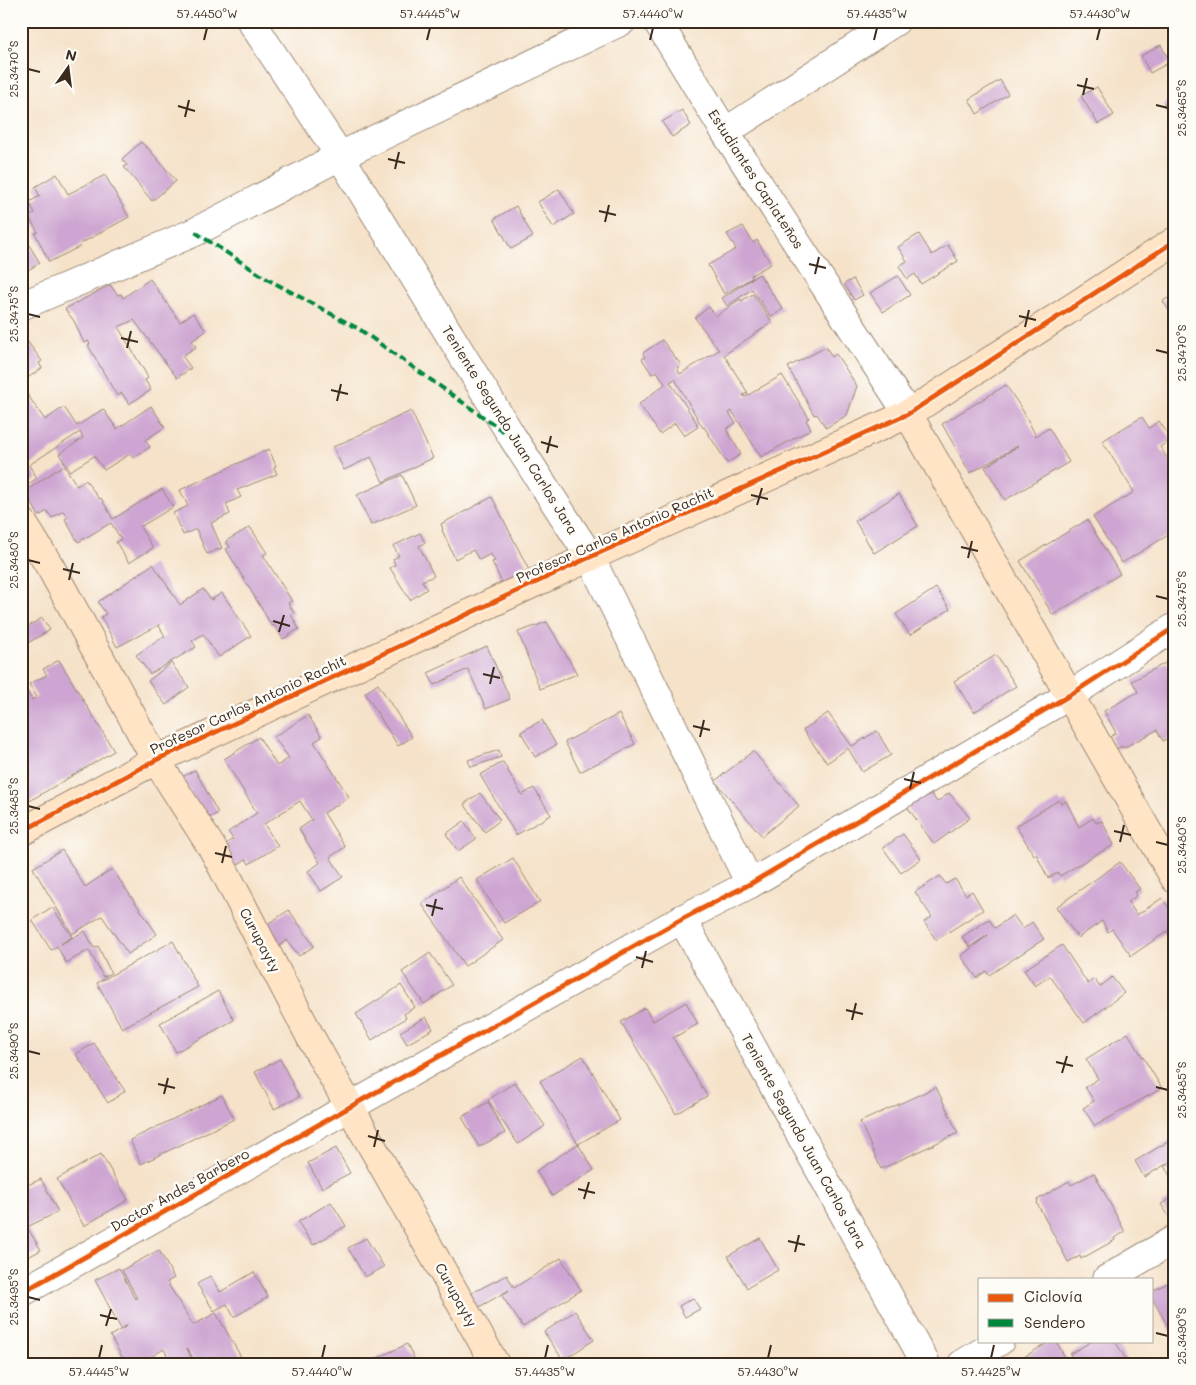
<svg xmlns="http://www.w3.org/2000/svg" width="1196" height="1385" viewBox="0 0 1196 1385" font-family="Mali,sans-serif">
  <rect width="100%" height="100%" fill="#fdfcf7"/>
  <filter id="ink" filterUnits="userSpaceOnUse"><feTurbulence type="fractalNoise" baseFrequency=".02" numOctaves="2"/><feDisplacementMap in="SourceGraphic" scale="10" xChannelSelector="R" yChannelSelector="G"/><feConvolveMatrix kernelMatrix="1 2 1 2 8 2 1 2 1" color-interpolation-filters="sRGB"/></filter>
  <filter id="wash" filterUnits="userSpaceOnUse"><feTurbulence type="fractalNoise" baseFrequency=".0096" numOctaves="4" result="noise"/><feDisplacementMap in="SourceGraphic" scale="20" xChannelSelector="R" yChannelSelector="G"/><feGaussianBlur stdDeviation="1.12" result="paint"/><feColorMatrix in="noise" values="0 0 0 0 0 0 0 0 0 0 0 0 0 0 0 0 0 1.4 0 .05"/><feComposite in="paint" operator="in"/></filter>
  <g filter="url(#wash)">
    <rect width="100%" height="100%" fill="#f5e2c9"/>
    <g id="blocks">
      <g fill="#cea5d2">
        <polygon points="1161,45 1170,62 1150,73 1141,56"/>
        <polygon points="1000,80 1008,94 977,114 969,99"/>
        <polygon points="1097,87 1114,115 1098,124 1081,96"/>
        <polygon points="1175,97 1175,123 1163,104"/>
        <polygon points="682,110 691,125 672,137 662,122"/>
        <polygon points="141,142 147,148 148,148 176,181 152,201 124,167 127,165 122,159"/>
        <polygon points="57,174 68,194 105,175 129,217 80,244 81,246 49,262 35,233 38,232 29,217 35,213 29,202 40,196 35,187"/>
        <polygon points="559,189 574,214 553,227 538,202"/>
        <polygon points="516,206 533,237 511,249 494,219"/>
        <polygon points="743,226 753,243 757,240 771,264 751,275 752,278 724,294 708,265 736,249 727,234"/>
        <polygon points="21,232 40,263 21,274"/>
        <polygon points="919,234 932,255 948,245 958,261 921,284 915,274 907,279 899,266 907,261 898,247"/>
        <polygon points="759,274 783,309 771,317 752,289 727,306 722,298"/>
        <polygon points="898,276 910,295 883,312 870,293"/>
        <polygon points="150,279 180,322 193,313 206,331 192,341 196,347 182,356 191,368 177,378 134,320 118,327 145,372 148,378 145,380 151,390 129,404 122,393 117,396 88,345 90,344 88,341 84,343 74,321 65,309 110,285 118,295 121,294 123,298"/>
        <polygon points="853,279 863,295 854,300 844,284"/>
        <polygon points="753,294 772,322 724,355 748,393 743,395 745,397 782,375 809,418 806,420 811,429 761,457 732,411 729,413 736,423 726,429 741,454 727,463 704,427 703,428 675,379 670,382 697,423 696,424 698,427 684,436 675,423 660,434 639,404 665,384 657,371 652,374 642,359 645,357 643,353 662,340 681,365 677,368 680,374 719,350 695,318 709,307 716,316 740,299 741,301"/>
        <polygon points="1175,294 1175,321 1163,301"/>
        <polygon points="21,333 42,361 39,363 42,368 26,379 23,374 21,375"/>
        <polygon points="826,347 832,357 836,354 857,386 847,415 826,428 817,414 814,415 788,367"/>
        <polygon points="1006,385 1023,411 1036,436 1049,428 1069,462 1005,500 985,467 1018,446 970,473 942,424"/>
        <polygon points="25,391 45,420 64,407 77,426 103,409 117,429 151,406 165,427 145,440 150,447 133,458 130,454 104,470 94,456 70,471 59,454 83,438 80,432 29,465 37,478 22,489 21,393"/>
        <polygon points="411,411 433,458 383,482 371,457 344,470 333,447"/>
        <polygon points="1142,417 1149,428 1159,421 1171,439 1160,447 1175,470 1175,531 1122,563 1093,517 1134,492 1102,441"/>
        <polygon points="269,449 276,466 274,467 277,474 237,490 241,497 226,504 230,514 211,523 222,548 207,554 196,529 183,535 173,513 188,506 180,490"/>
        <polygon points="64,465 77,486 86,480 99,499 101,498 113,519 162,489 173,507 140,527 153,548 129,563 116,542 121,539 111,523 78,542 65,519 68,517 63,511 52,518 47,511 39,516 26,493 28,492 27,490"/>
        <polygon points="402,475 416,505 371,525 357,495"/>
        <polygon points="899,494 918,526 874,553 855,521"/>
        <polygon points="492,497 530,572 503,585 492,562 495,561 491,554 479,560 473,550 455,559 442,530 443,529 441,524"/>
        <polygon points="1087,520 1120,574 1053,615 1020,561"/>
        <polygon points="250,527 267,553 263,555 292,601 288,603 294,613 291,615 299,629 283,639 274,625 272,626 226,549 230,547 226,541"/>
        <polygon points="420,533 425,543 419,546 434,576 422,581 427,589 410,600 390,568 395,565 393,559 399,556 393,546"/>
        <polygon points="153,564 180,605 203,589 211,600 222,593 251,636 219,657 203,634 192,641 196,647 150,674 136,655 165,636 159,626 161,624 117,647 101,617 106,614 98,602"/>
        <polygon points="936,588 950,609 910,635 896,614"/>
        <polygon points="21,617 27,627 42,618 50,630 21,647"/>
        <polygon points="547,622 577,674 540,689 518,632"/>
        <polygon points="487,646 510,699 486,709 468,669 434,685 428,673"/>
        <polygon points="996,655 1016,686 974,712 954,681"/>
        <polygon points="59,660 114,751 21,806 21,688 24,687 32,700 37,697 29,684 47,675 43,669"/>
        <polygon points="1167,662 1175,678 1175,734 1163,741 1157,730 1123,748 1122,746 1117,749 1110,737 1116,733 1104,711 1138,692 1132,681"/>
        <polygon points="171,663 189,687 166,705 148,681"/>
        <polygon points="378,684 412,737 398,746 365,693"/>
        <polygon points="828,713 852,746 877,731 891,755 862,772 848,748 827,763 803,730"/>
        <polygon points="619,714 635,744 580,772 565,742"/>
        <polygon points="308,715 322,737 314,742 349,797 324,813 345,847 330,857 343,877 321,891 308,871 320,863 299,829 312,820 300,801 264,824 278,846 249,864 246,859 234,867 221,847 233,839 228,832 257,813 224,759 259,737 277,766 289,758 274,737"/>
        <polygon points="542,720 556,745 535,757 521,732"/>
        <polygon points="499,750 501,757 471,767 468,760"/>
        <polygon points="753,751 799,806 762,836 715,781"/>
        <polygon points="503,762 522,795 534,788 551,815 516,835 480,775"/>
        <polygon points="195,770 218,813 205,820 182,777"/>
        <polygon points="925,785 937,802 949,793 970,818 934,844 903,801"/>
        <polygon points="480,793 500,820 485,832 464,804"/>
        <polygon points="1059,800 1061,804 1066,801 1079,827 1093,818 1096,823 1102,821 1114,845 1095,855 1060,876 1058,873 1048,878 1036,854 1034,855 1016,826"/>
        <polygon points="464,821 476,839 458,851 446,834"/>
        <polygon points="903,834 921,859 901,873 883,848"/>
        <polygon points="62,850 85,887 112,869 157,934 128,954 102,916 72,934 33,868"/>
        <polygon points="513,858 540,902 504,923 477,880"/>
        <polygon points="1120,862 1140,889 1135,892 1137,895 1128,902 1137,915 1162,898 1175,916 1175,926 1131,956 1112,929 1108,932 1102,921 1078,938 1056,907"/>
        <polygon points="940,876 946,884 955,879 966,895 972,891 983,910 936,940 924,922 932,917 915,892"/>
        <polygon points="459,877 503,940 465,966 422,904"/>
        <polygon points="52,907 72,937 61,944 85,931 94,948 98,946 111,973 103,977 89,950 66,963 57,946 51,950 32,920"/>
        <polygon points="289,910 314,946 299,956 287,940 277,947 263,927"/>
        <polygon points="1013,915 1023,929 1032,922 1044,939 989,975 986,971 977,978 961,956 988,935 970,947 962,937 989,919 995,928"/>
        <polygon points="173,941 198,987 122,1028 97,983"/>
        <polygon points="1062,945 1088,984 1094,979 1100,987 1112,977 1124,993 1084,1023 1050,976 1035,986 1024,970"/>
        <polygon points="430,953 452,985 424,1004 402,972"/>
        <polygon points="401,985 415,1007 404,1014 406,1018 372,1040 356,1014"/>
        <polygon points="218,991 234,1020 176,1052 160,1023"/>
        <polygon points="686,1002 698,1024 673,1038 707,1096 676,1114 621,1022 645,1008 653,1021"/>
        <polygon points="426,1017 433,1029 407,1044 400,1032"/>
        <polygon points="1128,1033 1162,1088 1095,1126 1083,1108 1094,1101 1085,1087 1098,1079 1086,1059"/>
        <polygon points="94,1043 125,1091 108,1103 76,1054"/>
        <polygon points="583,1056 620,1120 578,1144 540,1081"/>
        <polygon points="280,1059 299,1097 274,1109 255,1072"/>
        <polygon points="515,1082 545,1126 518,1144 488,1100"/>
        <polygon points="936,1087 958,1133 881,1169 860,1122"/>
        <polygon points="222,1095 234,1119 141,1164 130,1140"/>
        <polygon points="488,1102 505,1133 479,1147 462,1117"/>
        <polygon points="1171,1140 1175,1147 1175,1184 1164,1166 1170,1162 1144,1177 1135,1161"/>
        <polygon points="578,1144 594,1170 552,1196 536,1171"/>
        <polygon points="336,1148 350,1173 322,1188 308,1163"/>
        <polygon points="101,1154 128,1200 84,1226 57,1179"/>
        <polygon points="1094,1173 1125,1232 1114,1238 1115,1240 1081,1259 1080,1256 1068,1262 1037,1203 1038,1202 1037,1200 1069,1181 1071,1185"/>
        <polygon points="41,1179 58,1212 27,1227 41,1250 21,1261 21,1188"/>
        <polygon points="1175,1196 1175,1226 1161,1204"/>
        <polygon points="331,1202 346,1226 313,1245 298,1222"/>
        <polygon points="366,1238 384,1267 365,1277 348,1248"/>
        <polygon points="760,1238 778,1270 747,1288 728,1256"/>
        <polygon points="159,1250 174,1278 167,1282 193,1325 216,1313 245,1364 196,1364 187,1348 194,1364 171,1364 164,1349 139,1364 126,1364 110,1336 128,1325 121,1329 95,1280 119,1268 135,1299 137,1298 122,1270"/>
        <polygon points="561,1258 581,1290 523,1327 502,1296 509,1290 474,1310 466,1296 507,1275 514,1288"/>
        <polygon points="254,1272 268,1297 234,1317 227,1304 214,1311 197,1284 210,1276 220,1292"/>
        <polygon points="1175,1279 1175,1339 1152,1298 1152,1291"/>
        <polygon points="693,1298 700,1309 685,1317 679,1306"/>
        <polygon points="575,1311 594,1340 563,1360 544,1332"/>
        <polygon points="1051,1341 1056,1341 1066,1359 1068,1358 1071,1364 1012,1364"/>
        <polygon points="1092,1341 1115,1341 1129,1364 1075,1364 1070,1354"/>
        <polygon points="407,1344 417,1364 365,1364"/>
      </g>
    </g>
  </g>
  <g filter="url(#ink)">
    <use href="#blocks" fill-opacity="0" stroke="#988674" stroke-width="1"/>
    <g fill="none" stroke-linecap="round" stroke-linejoin="round">
      <defs>
        <g id="street">
          <polyline points="251,21 340,156 513,438 590,557 750,884"/>
          <polyline points="657,21 725,132 908,414"/>
          <polyline points="725,132 896,21"/>
          <polyline points="21,306 195,232 340,156 622,21"/>
          <polyline points="682,919 926,1364"/>
          <polyline points="1107,1279 1175,1239"/>
          <polyline points="21,1293 682,919 750,884 1070,695 1175,627"/>
          <polyline points="962,1364 1000,1341"/>
        </g>
        <g id="secondary">
          <polyline points="908,414 1175,879"/>
          <polyline points="21,520 52,570 156,760 214,851 312,1040 495,1364"/>
          <polyline points="21,832 156,760 590,557 908,414 1175,241"/>
        </g>
      </defs>
      <use href="#street" stroke="#988674" stroke-width="30"/>
      <use href="#secondary" stroke="#988674" stroke-width="30"/>
      <use href="#street" stroke="#fff" stroke-width="28"/>
      <use href="#secondary" stroke="#ffe4c6" stroke-width="28"/>
      <polyline stroke="#00873e" stroke-width="4" stroke-dasharray="8 4" stroke-linecap="butt" points="195,232 267,279 359,329 513,438"/>
      <defs>
        <g id="cycleway">
          <polyline points="21,832 156,760 590,557 908,414 1175,241"/>
          <polyline points="21,1293 682,919 750,884 1070,695 1175,627"/>
        </g>
      </defs>
      <use href="#cycleway" stroke="#fdfcf7" stroke-width="8"/>
      <use href="#cycleway" stroke="#e8590c" stroke-width="5"/>
    </g>
  </g>
  <path fill="none" stroke="#3b2a1e" stroke-width="2" d="M204 40 207 28M427 40 430 28M650 40 653 28M874 40 877 28M1097 40 1100 28M28 69 40 72M1077 85 1094 89M1083 95 1087 78M1156 105 1168 108M178 106 195 111M185 117 189 100M388 159 405 163M395 169 399 152M599 211 616 215M605 222 609 205M809 264 826 268M815 274 819 257M28 314 40 317M1019 316 1036 320M1025 327 1029 310M121 338 138 342M127 348 131 331M1156 350 1168 353M331 390 348 394M337 401 341 384M541 442 558 447M547 453 551 436M751 495 768 499M757 505 762 488M961 547 978 551M968 558 972 541M28 560 40 563M63 569 80 573M69 580 73 563M1156 596 1168 599M273 621 290 626M279 632 284 615M483 674 500 678M490 684 494 667M693 726 710 730M700 737 704 720M904 779 921 783M910 789 914 772M28 806 40 809M1114 831 1131 835M1120 842 1124 825M1156 842 1168 845M215 853 232 857M222 863 226 846M426 905 443 909M432 916 436 899M636 957 653 962M642 968 646 951M846 1010 863 1014M852 1020 856 1003M28 1051 40 1054M1056 1062 1073 1066M1062 1073 1067 1056M158 1084 175 1088M1156 1087 1168 1090M164 1094 168 1078M368 1136 385 1141M374 1147 378 1130M578 1189 595 1193M584 1199 589 1182M788 1241 805 1245M795 1252 799 1235M28 1297 40 1300M100 1315 117 1319M106 1326 111 1309M1156 1333 1168 1336M99 1358 102 1345M322 1358 325 1345M545 1358 548 1345M768 1358 771 1345M991 1358 994 1345"/>
  <g text-anchor="middle" stroke-width="5" stroke-linejoin="round" paint-order="stroke">
    <g font-size="14" fill="#3b2a1e" stroke="#fdfcf7">
      <text transform="translate(756 179) rotate(57)" y="5">Estudiantes Capiateños</text>
      <text transform="translate(510 430) rotate(58)" y="5">Teniente Segundo Juan Carlos Jara</text>
      <text transform="translate(615 535) rotate(-24)" y="5">Profesor Carlos Antonio Rachit</text>
      <text transform="translate(248 705) rotate(-25)" y="5">Profesor Carlos Antonio Rachit</text>
      <text transform="translate(260 940) rotate(62)" y="5">Curupayty</text>
      <text transform="translate(804 1141) rotate(61)" y="5">Teniente Segundo Juan Carlos Jara</text>
      <text transform="translate(180 1190) rotate(-29)" y="5">Doctor Andes Barbero</text>
      <text transform="translate(456 1295) rotate(61)" y="5">Curupayty</text>
    </g>
  </g>
  <rect width="1196" height="1385" fill="none" stroke="#fdfcf7" stroke-width="55"/>
  <rect x="978" y="1278" width="175" height="65" fill="#fdfcf7" stroke="#afa8a0"/>
  <rect x="988" y="1294" width="25" height="8" fill="#e8590c" stroke="#afa8a0"/>
  <text x="1024" y="1302" font-size="15" fill="#3b2a1e">Ciclovía</text>
  <rect x="988" y="1319" width="25" height="8" fill="#00873e" stroke="#afa8a0"/>
  <text x="1024" y="1328" font-size="15" fill="#3b2a1e">Sendero</text>
  <g transform="translate(68 68) rotate(14)" stroke="#fdfcf7" stroke-width="4" paint-order="stroke">
  <path d="M0-4L9 19L0 12L-9 19Z" fill="#3b2a1e"/>
  <text y="-8" font-size="14" font-weight="bold" text-anchor="middle" fill="#3b2a1e">N</text>
  </g>
  <rect x="28" y="28" width="1140" height="1330" fill="none" stroke="#3b2a1e" stroke-width="2"/>
  <g font-size="12" text-anchor="middle" fill="#3b2a1e">
    <text x="207" y="18">57.4450°W</text>
    <text x="430" y="18">57.4445°W</text>
    <text x="653" y="18">57.4440°W</text>
    <text x="877" y="18">57.4435°W</text>
    <text x="1100" y="18">57.4430°W</text>
    <text transform="translate(14 69) rotate(-90)" y="4">25.3470°S</text>
    <text transform="translate(1182 108) rotate(-90)" y="4">25.3465°S</text>
    <text transform="translate(14 314) rotate(-90)" y="4">25.3475°S</text>
    <text transform="translate(1182 353) rotate(-90)" y="4">25.3470°S</text>
    <text transform="translate(14 560) rotate(-90)" y="4">25.3480°S</text>
    <text transform="translate(1182 599) rotate(-90)" y="4">25.3475°S</text>
    <text transform="translate(14 806) rotate(-90)" y="4">25.3485°S</text>
    <text transform="translate(1182 845) rotate(-90)" y="4">25.3480°S</text>
    <text transform="translate(14 1051) rotate(-90)" y="4">25.3490°S</text>
    <text transform="translate(1182 1090) rotate(-90)" y="4">25.3485°S</text>
    <text transform="translate(14 1297) rotate(-90)" y="4">25.3495°S</text>
    <text transform="translate(1182 1336) rotate(-90)" y="4">25.3490°S</text>
    <text x="99" y="1376">57.4445°W</text>
    <text x="322" y="1376">57.4440°W</text>
    <text x="545" y="1376">57.4435°W</text>
    <text x="768" y="1376">57.4430°W</text>
    <text x="991" y="1376">57.4425°W</text>
  </g>
</svg>
